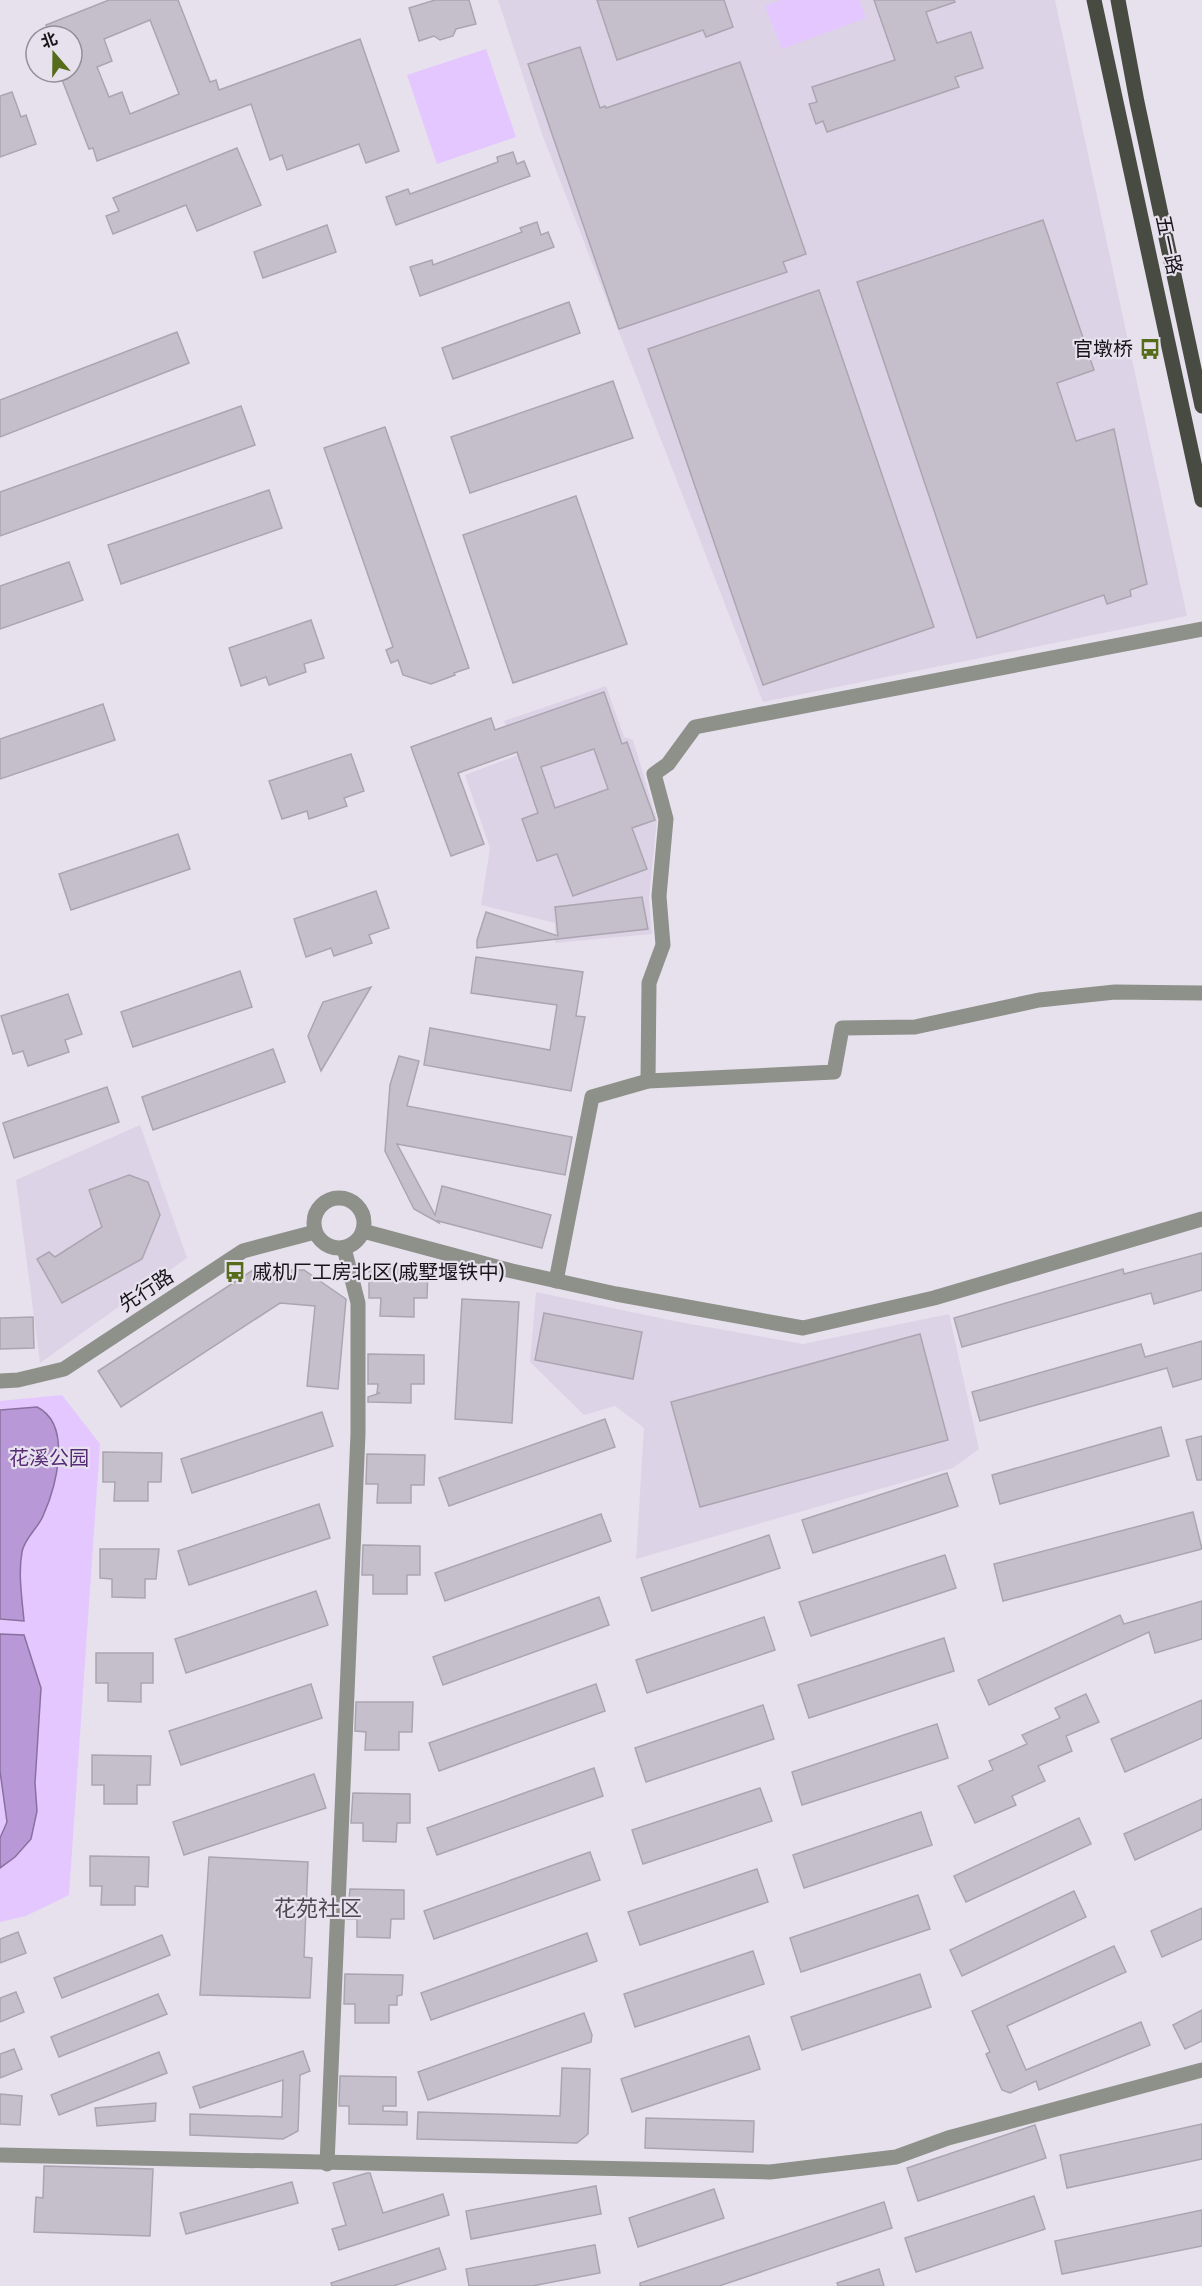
<svg xmlns="http://www.w3.org/2000/svg" width="1202" height="2286" viewBox="0 0 1202 2286" font-family="'Varela Round','Noto Sans SC',sans-serif">
  <rect width="100%" height="100%" fill="#e7e1ee"/>
  <g fill="#ddd3e6">
    <polygon points="498,0 1055,0 1187,616 763,702 542,134"/>
    <polygon points="606,686 624,737 633,740 657,820 649,898 652,934 555,943 555,923 481,905 490,848 465,775 518,755 504,721"/>
    <polygon points="140,1125 187,1258 40,1363 16,1180"/>
    <polygon points="536,1292 679,1322 803,1344 949,1314 979,1449 953,1468 636,1559 644,1428 615,1406 584,1415 530,1362"/>
  </g>
  <g fill="#e4c7fe">
    <polygon points="781,0 859,0 866,18 782,49 765,6"/>
    <polygon points="486,49 516,137 437,164 407,75"/>
    <polygon points="62,1395 100,1444 69,1895 26,1916 0,1922 0,1401"/>
  </g>
  <g fill="#b998d7" stroke="#88719e" stroke-width="1.5">
    <path d="M37 1407C73 1425 56 1487 43 1516 38 1528 24 1539 22 1552 18 1574 22 1598 24 1621L0 1619V1410Z"/>
    <polygon points="0,1634 24,1635 41,1688 35,1783 37,1811 31,1839 15,1857 0,1868 0,1838 7,1822 0,1771"/>
  </g>
  <g fill="#c5bfcb" stroke="#aba5b1" stroke-width="1.5" fill-rule="evenodd">
    <path d="M109 0H178L210 82 216 80 219 90 360 39 399 151 366 163 359 144 287 170 282 155 270 160 251 104 97 161 93 148 89 149 59 72H72V36H50L46 25ZM150 20 179 94 130 114 122 92 109 97 97 67 112 61 104 39Z"/>
    <polygon points="435,0 469,0 476,24 456,29 453,36 440,40 434,36 419,41 409,8"/>
    <polygon points="597,0 724,0 733,27 706,37 703,30 617,60"/>
    <polygon points="874,0 954,0 955,2 926,12 937,43 971,32 983,68 955,77 959,87 827,132 823,121 816,124 809,104 817,102 812,87 895,60"/>
    <polygon points="580,47 600,108 605,106 606,108 740,62 806,254 783,262 787,272 619,329 528,64"/>
    <polygon points="12,92 21,117 26,115 36,144 0,157 0,96"/>
    <polygon points="237,148 261,205 197,231 186,205 113,234 106,216 119,211 113,198"/>
    <polygon points="513,152 517,164 524,161 530,176 396,225 386,197 408,189 410,194 498,162 497,157"/>
    <polygon points="1043,220 1094,370 1057,383 1076,441 1114,429 1147,584 1130,590 1131,596 1107,604 1104,595 977,638 857,282"/>
    <polygon points="537,222 541,235 548,232 554,247 420,296 410,267 432,260 433,265 522,232 520,228"/>
    <polygon points="327,225 336,252 263,278 254,252"/>
    <polygon points="819,290 934,627 763,685 648,349"/>
    <polygon points="569,302 580,333 453,379 442,348"/>
    <polygon points="177,332 189,363 0,437 0,400"/>
    <polygon points="613,381 633,438 470,493 451,437"/>
    <polygon points="241,406 255,445 0,536 0,492"/>
    <polygon points="385,427 469,668 454,673 455,675 431,684 403,675 398,660 391,663 386,650 393,647 324,448"/>
    <polygon points="269,490 282,528 121,584 108,545"/>
    <polygon points="576,496 627,644 513,683 463,535"/>
    <polygon points="69,562 83,600 0,629 0,586"/>
    <polygon points="311,620 324,658 304,664 306,672 269,685 266,677 241,686 229,648"/>
    <path d="M604 692 622 744 627 742 655 820 632 828 647 869 573 896 557 854 537 861 522 819 538 813 517 752 458 773 484 844 451 856 411 747 491 718 495 730ZM594 749 608 789 555 808 541 767Z"/>
    <polygon points="103,704 115,740 0,779 0,739"/>
    <polygon points="351,754 364,791 344,798 347,806 309,819 307,811 282,819 269,781"/>
    <polygon points="178,834 190,869 71,910 59,874"/>
    <polygon points="376,891 389,928 369,935 372,943 334,956 331,948 306,957 294,919"/>
    <polygon points="642,897 648,929 477,948 477,940 486,912 558,936 555,907"/>
    <polygon points="476,957 583,972 576,1016 585,1017 571,1091 424,1065 430,1028 550,1050 557,1005 471,993"/>
    <polygon points="240,971 252,1007 133,1047 121,1012"/>
    <polygon points="371,987 321,1071 308,1036 323,1002"/>
    <polygon points="68,994 82,1034 65,1040 69,1052 28,1066 23,1051 13,1054 1,1016"/>
    <polygon points="273,1049 285,1082 153,1130 142,1097"/>
    <polygon points="399,1056 419,1061 407,1106 572,1137 565,1175 397,1144 435,1215 442,1186 551,1215 542,1248 438,1221 439,1223 414,1209 385,1151 390,1085"/>
    <polygon points="107,1087 119,1122 14,1158 3,1123"/>
    <polygon points="129,1175 148,1182 160,1215 142,1259 62,1303 37,1259 49,1252 55,1257 102,1227 89,1190"/>
    <polygon points="1202,1253 1202,1290 1154,1304 1151,1293 962,1347 954,1318 1123,1269 1124,1274"/>
    <polygon points="369,1268 428,1269 427,1298 414,1298 414,1317 380,1316 381,1298 369,1298"/>
    <polygon points="253,1270 304,1270 346,1299 338,1389 307,1386 315,1306 280,1303 121,1407 98,1371"/>
    <polygon points="462,1299 519,1302 512,1423 455,1419"/>
    <polygon points="544,1313 642,1332 633,1379 535,1360"/>
    <polygon points="33,1317 34,1348 0,1349 0,1318"/>
    <polygon points="920,1334 948,1440 700,1507 671,1402"/>
    <polygon points="1202,1341 1202,1379 1173,1387 1167,1368 980,1421 972,1392 1141,1344 1145,1357"/>
    <polygon points="368,1354 424,1355 424,1384 411,1384 411,1403 368,1402 368,1397 380,1393 377,1393 378,1384 368,1384"/>
    <polygon points="322,1412 333,1446 192,1493 181,1459"/>
    <polygon points="605,1419 615,1447 449,1506 439,1478"/>
    <polygon points="1161,1427 1169,1456 1000,1504 992,1475"/>
    <polygon points="1202,1436 1202,1480 1197,1480 1186,1440"/>
    <polygon points="103,1452 162,1453 161,1482 148,1482 148,1501 114,1501 115,1482 103,1482"/>
    <polygon points="367,1454 425,1455 424,1485 411,1485 411,1503 377,1503 378,1484 366,1484"/>
    <polygon points="947,1473 958,1506 813,1553 802,1520"/>
    <polygon points="319,1504 330,1538 189,1585 178,1551"/>
    <polygon points="1193,1512 1202,1549 1003,1601 994,1564"/>
    <polygon points="601,1514 611,1541 445,1601 435,1573"/>
    <polygon points="769,1535 780,1568 652,1611 641,1578"/>
    <polygon points="363,1545 420,1546 420,1575 407,1575 407,1594 373,1594 373,1575 362,1575"/>
    <polygon points="100,1549 159,1549 156,1579 145,1579 145,1598 112,1597 112,1579 100,1578"/>
    <polygon points="945,1555 956,1588 811,1636 799,1602"/>
    <polygon points="316,1591 328,1625 186,1673 175,1639"/>
    <polygon points="599,1597 609,1625 443,1685 433,1657"/>
    <polygon points="1202,1601 1202,1639 1155,1653 1149,1632 989,1705 978,1680 1120,1615 1124,1624"/>
    <polygon points="764,1617 775,1650 647,1693 636,1660"/>
    <polygon points="944,1638 954,1671 809,1718 798,1685"/>
    <polygon points="96,1653 153,1653 153,1683 141,1683 141,1702 108,1701 108,1683 96,1683"/>
    <polygon points="311,1684 322,1718 181,1765 169,1731"/>
    <polygon points="596,1684 605,1711 439,1771 429,1743"/>
    <polygon points="1086,1694 1099,1722 1066,1736 1072,1751 1038,1766 1045,1781 1012,1796 1016,1805 975,1823 958,1786 993,1770 989,1761 1027,1744 1022,1735 1060,1718 1055,1708"/>
    <polygon points="1202,1700 1202,1738 1125,1772 1111,1739"/>
    <polygon points="356,1702 413,1702 412,1732 399,1732 399,1750 365,1750 366,1732 355,1731"/>
    <polygon points="763,1705 774,1739 646,1782 635,1748"/>
    <polygon points="937,1724 948,1758 802,1805 792,1772"/>
    <polygon points="92,1755 151,1756 150,1785 137,1785 137,1804 104,1804 104,1785 92,1785"/>
    <polygon points="594,1768 603,1796 437,1855 427,1828"/>
    <polygon points="314,1774 326,1808 184,1855 173,1822"/>
    <polygon points="760,1788 772,1821 643,1864 632,1830"/>
    <polygon points="353,1793 410,1794 410,1823 397,1823 396,1842 363,1841 363,1823 351,1823"/>
    <polygon points="1202,1799 1202,1829 1135,1860 1124,1834"/>
    <polygon points="921,1812 932,1845 804,1888 793,1855"/>
    <polygon points="1079,1818 1091,1844 966,1902 954,1876"/>
    <polygon points="590,1852 600,1880 434,1939 424,1911"/>
    <polygon points="90,1856 149,1857 148,1887 135,1886 135,1905 101,1905 102,1886 90,1886"/>
    <polygon points="209,1857 308,1862 304,1957 312,1958 310,1998 200,1995"/>
    <polygon points="757,1869 768,1902 640,1945 628,1912"/>
    <polygon points="350,1889 404,1890 404,1919 391,1919 390,1938 357,1937 357,1919 347,1919"/>
    <polygon points="1074,1891 1086,1917 962,1976 950,1950"/>
    <polygon points="918,1895 930,1929 801,1972 790,1938"/>
    <polygon points="1202,1908 1202,1939 1162,1957 1151,1931"/>
    <polygon points="18,1932 26,1953 0,1963 0,1939"/>
    <polygon points="587,1933 597,1961 431,2020 421,1993"/>
    <polygon points="162,1935 170,1955 62,1998 54,1978"/>
    <polygon points="1114,1946 1126,1972 1007,2026 1026,2070 1141,2022 1150,2045 1039,2090 1036,2081 1010,2093 1002,2090 986,2054 990,2052 972,2011"/>
    <polygon points="753,1951 764,1984 635,2027 624,1994"/>
    <polygon points="345,1974 403,1975 402,1995 397,1996 397,2005 389,2005 389,2023 355,2023 355,2004 344,2004"/>
    <polygon points="920,1974 931,2007 802,2050 791,2017"/>
    <polygon points="16,1992 24,2012 0,2022 0,1998"/>
    <polygon points="158,1994 167,2014 59,2057 51,2037"/>
    <polygon points="1202,2010 1202,2041 1185,2049 1173,2025"/>
    <polygon points="584,2013 592,2035 591,2042 428,2100 418,2072"/>
    <polygon points="749,2036 760,2069 632,2112 621,2079"/>
    <polygon points="14,2049 22,2069 0,2078 0,2054"/>
    <polygon points="303,2051 310,2071 300,2075 298,2131 283,2139 190,2135 190,2114 282,2117 283,2080 200,2108 193,2087"/>
    <polygon points="159,2052 167,2073 59,2115 51,2095"/>
    <polygon points="562,2068 590,2069 588,2134 577,2143 417,2139 418,2112 560,2116"/>
    <polygon points="340,2076 396,2077 396,2106 383,2106 383,2111 407,2112 407,2125 349,2124 349,2106 339,2106"/>
    <polygon points="0,2094 22,2096 20,2125 0,2124"/>
    <polygon points="156,2103 155,2121 97,2126 95,2108"/>
    <polygon points="646,2118 754,2121 753,2152 645,2148"/>
    <polygon points="1202,2124 1202,2159 1067,2188 1060,2155"/>
    <polygon points="1035,2125 1046,2158 918,2201 907,2168"/>
    <polygon points="44,2166 153,2169 150,2236 34,2232 36,2197 43,2198"/>
    <polygon points="367,2173 370,2173 383,2213 443,2194 449,2215 339,2250 332,2229 346,2225 333,2183"/>
    <polygon points="292,2182 298,2203 186,2234 180,2213"/>
    <polygon points="596,2186 601,2214 471,2239 466,2211"/>
    <polygon points="714,2189 724,2218 638,2247 629,2218"/>
    <polygon points="1034,2196 1045,2229 916,2272 905,2238"/>
    <polygon points="884,2202 892,2228 719,2286 640,2286 640,2283"/>
    <polygon points="1202,2210 1202,2246 1062,2274 1055,2241"/>
    <polygon points="595,2245 600,2273 532,2286 469,2286 466,2269"/>
    <polygon points="439,2248 446,2269 393,2286 332,2286 331,2283"/>
    <polygon points="879,2269 884,2286 838,2286 837,2283"/>
  </g>
  <g fill="none" stroke-linecap="round" stroke-linejoin="round">
    <g stroke="#8e908a" stroke-width="15">
      <polyline points="648,1081 649,983 663,945 659,896 666,819 654,774 668,764 695,727 1202,629"/>
      <circle cx="339" cy="1223" r="25"/>
      <polyline points="363,1231 512,1271 616,1294 803,1328 934,1298 1202,1219"/>
      <polyline points="556,1281 592,1097 648,1081 834,1072 842,1028 915,1027 1039,1000 1115,992 1202,993"/>
      <polyline points="0,1381 18,1380 64,1369 243,1251 315,1232"/>
      <polyline points="0,2155 770,2172 896,2157 948,2138 1202,2070"/>
      <polyline points="327,2164 358,1434 358,1303 344,1248"/>
    </g>
    <g stroke="#484b42" stroke-width="15">
      <polyline points="1094,0 1202,500"/>
      <polyline points="1118,0 1137,102 1202,406"/>
    </g>
  </g>
  <defs>
    <symbol id="bus-bare" viewBox="-9 -9 18 18"><path d="M-5-6H5V4H4V6H2V4H-2V6H-4V4H-5ZM-3.5-4V0h7V-4ZM-3.5 1.2v1.5H-2V1.2ZM2 1.2v1.5H3.5V1.2Z" fill="#576c1b" stroke="#e7e1ee" stroke-width="2.5" paint-order="stroke"/></symbol>
  </defs>
  <g fill-rule="evenodd">
    <use href="#bus-bare" x="1135" y="334" width="30" height="30"/>
    <use href="#bus-bare" x="220" y="1257" width="30" height="30"/>
  </g>
  <g text-anchor="middle" stroke-width="4.5" stroke-linejoin="round" paint-order="stroke">
    <g font-size="20" fill="#171519" stroke="#e7e1ee">
      <text transform="translate(1169 245) rotate(78)" y="7">五一路</text>
      <text transform="translate(146 1290) rotate(-33)" y="7">先行路</text>
    </g>
    <g font-size="20" fill="#171519" stroke="#e7e1ee" text-anchor="end">
      <text x="1133" y="356">官墩桥</text>
      <text x="252" y="1279" text-anchor="start">戚机厂工房北区(戚墅堰铁中)</text>
    </g>
    <g font-size="20" fill="#572c76" stroke="#e7e1ee">
      <text x="49" y="1465">花溪公园</text>
    </g>
    <g font-size="22" fill="#4c4751" stroke="#e7e1ee">
      <text x="318" y="1916">花苑社区</text>
    </g>
  </g>
  <g transform="translate(54 54) rotate(340)"><circle r="28" fill="#e7e1ee" stroke="#948f99" stroke-width="1.5"/>
  <path d="M0-4.5L10 22L0 15L-10 22Z" fill="#576c1b"/>
  <text y="-9" font-size="16" font-weight="bold" text-anchor="middle" fill="#171519">北</text>
  </g>
</svg>
